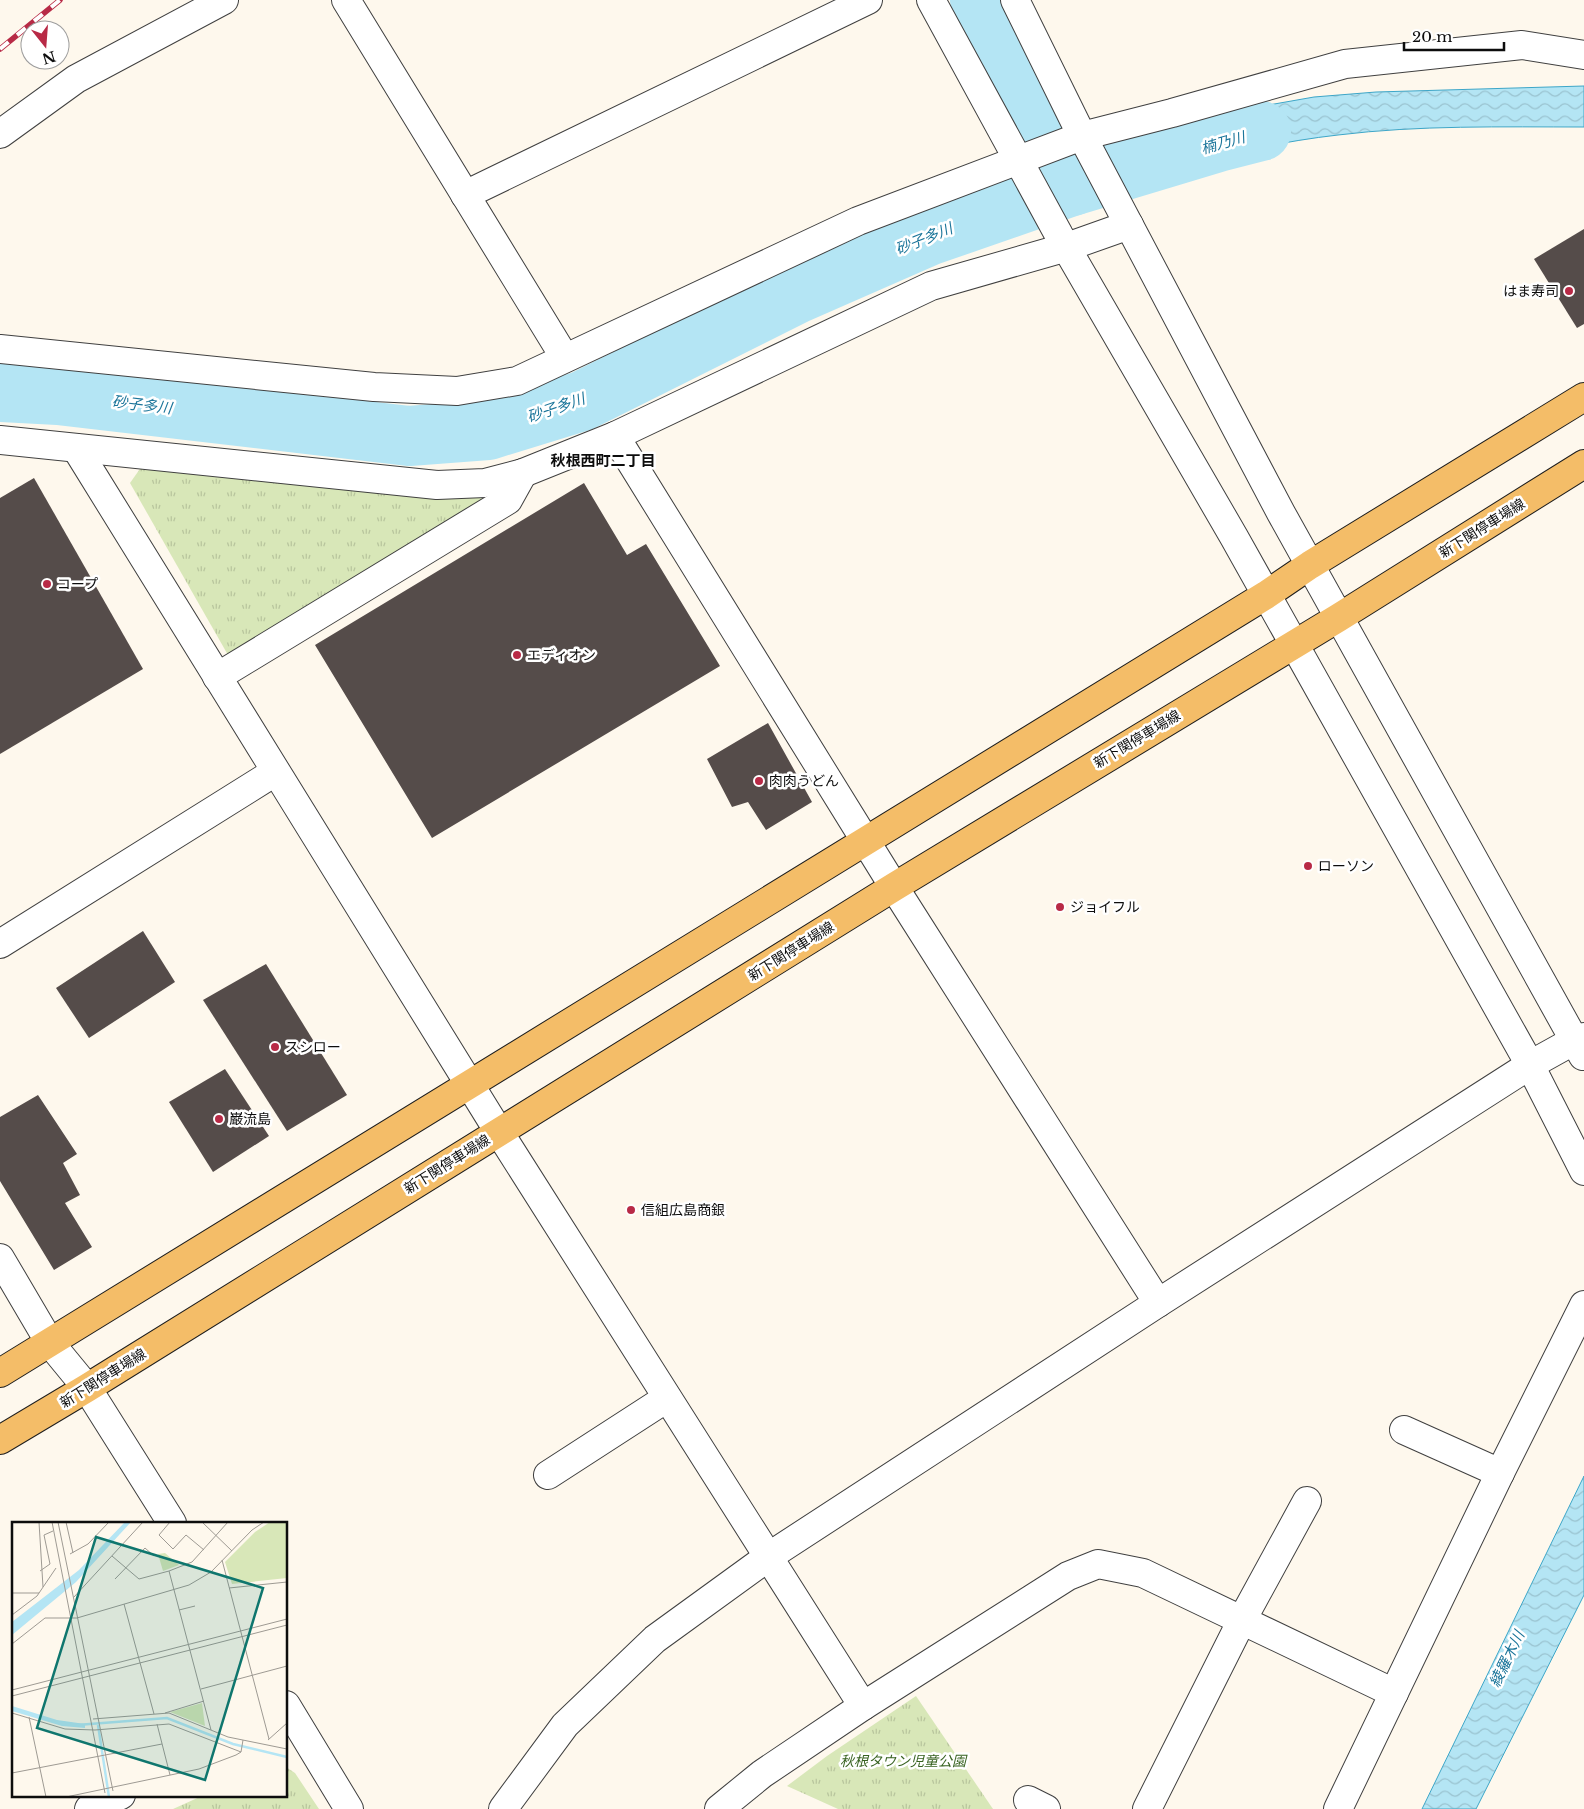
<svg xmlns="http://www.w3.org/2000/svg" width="1584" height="1809" viewBox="0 0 1584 1809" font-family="'Libre Baskerville','Noto Sans JP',serif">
  <defs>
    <pattern id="grass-tufts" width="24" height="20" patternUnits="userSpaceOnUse" patternTransform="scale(1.25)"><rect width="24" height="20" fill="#d8e7b8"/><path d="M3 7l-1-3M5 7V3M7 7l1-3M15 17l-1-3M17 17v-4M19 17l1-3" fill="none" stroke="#b8c59d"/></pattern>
    <pattern id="water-waves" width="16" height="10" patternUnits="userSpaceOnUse" patternTransform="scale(1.25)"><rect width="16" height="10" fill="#b4e5f4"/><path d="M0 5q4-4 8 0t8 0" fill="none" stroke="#9ac3d0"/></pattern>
  </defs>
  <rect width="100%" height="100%" fill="#fef8ed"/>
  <g fill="url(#grass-tufts)">
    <polygon points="142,466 482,495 485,510 228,655 130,483"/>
    <polygon points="916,1696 993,1809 838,1809 787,1786 827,1756"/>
    <polygon points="286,1767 295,1773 319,1809 173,1809 204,1795 286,1795"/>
  </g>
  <g fill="url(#water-waves)" stroke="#3da6c8">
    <path d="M1584 86V127C1502 127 1419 125 1338 135 1285 141 1236 152 1185 165L1177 128 1246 109 1314 97 1376 92Z"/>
    <polygon points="1584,1476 1584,1595 1476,1809 1422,1809"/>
  </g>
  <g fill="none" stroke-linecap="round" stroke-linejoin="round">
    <g stroke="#b4e5f4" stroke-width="60">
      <polyline points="980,0 1072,186"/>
      <polyline points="0,392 58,395 409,436 488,430 582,401 798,293 928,236 1072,186 1218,142 1261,131"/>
    </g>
  </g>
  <g fill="#554c4a">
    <polygon points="1584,229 1584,324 1577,328 1534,259"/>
    <polygon points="34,478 143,669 0,754 0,498"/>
    <polygon points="584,483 627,555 646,544 720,666 432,838 315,645"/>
    <polygon points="768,723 812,802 766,830 748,802 732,807 707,759"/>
    <polygon points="143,931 175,982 89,1038 56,988"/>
    <polygon points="266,964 347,1095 287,1131 203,1000"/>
    <polygon points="225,1069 269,1136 213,1172 169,1102"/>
    <polygon points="38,1095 77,1154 63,1163 80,1195 65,1203 92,1247 54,1270 0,1181 0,1117"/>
  </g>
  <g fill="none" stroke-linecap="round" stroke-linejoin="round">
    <defs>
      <g id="minor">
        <polyline points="346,0 565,358"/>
        <polyline points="931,0 1059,235 1234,537 1530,1065 1584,1171"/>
        <polyline points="1015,0 1082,136 1281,513 1583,1056"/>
        <polyline points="0,134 76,79 224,0"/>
        <polyline points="465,195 868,0"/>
        <polyline points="0,349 374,387 457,391 517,381 858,221 1082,136 1172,113 1345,64 1522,45 1584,55"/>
        <polyline points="615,436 894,887 1158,1303"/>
        <polyline points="0,440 437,485 485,483 523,473 615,436 931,286 1067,247 1129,225"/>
        <polyline points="76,448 499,1132 863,1706"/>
        <polyline points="217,677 508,500 523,473"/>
        <polyline points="0,944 275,772"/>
        <polyline points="0,1258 50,1343 87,1388 172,1523"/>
        <polyline points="1404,1430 1500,1473"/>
        <polyline points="548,1475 667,1398"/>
        <polyline points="286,1705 349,1809"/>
        <polyline points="1028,1800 1046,1809"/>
        <polyline points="89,1809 121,1795"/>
        <polyline points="503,1809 565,1725 655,1639 768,1557 1158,1303 1530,1065 1575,1040 1584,1037"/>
        <polyline points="719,1809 762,1774 863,1706 1068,1576 1098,1564 1143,1573 1394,1693"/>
        <polyline points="1147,1809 1242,1620 1307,1501"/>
        <polyline points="1338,1809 1500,1473 1584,1305"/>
      </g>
      <g id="major">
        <polyline points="0,1373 1266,595 1310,565 1584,397"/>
        <polyline points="0,1440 87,1388 894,887 1338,618 1584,464"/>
      </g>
    </defs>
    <use href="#minor" stroke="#404040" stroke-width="30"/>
    <use href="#major" stroke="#1e1e1e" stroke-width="30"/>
    <use href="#minor" stroke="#fff" stroke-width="28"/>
    <use href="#major" stroke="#f4bd68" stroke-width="28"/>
    <defs>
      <polyline id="rail" points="0,49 60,0"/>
    </defs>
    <use href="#rail" stroke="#b82a46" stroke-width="5.5"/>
    <use href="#rail" stroke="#fff" stroke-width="4" stroke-dasharray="11" stroke-linecap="butt"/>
  </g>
  <g fill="#b82a46" stroke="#fff" stroke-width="2">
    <circle cx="1569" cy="291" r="5"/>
    <circle cx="47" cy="584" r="5"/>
    <circle cx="517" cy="655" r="5"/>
    <circle cx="759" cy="781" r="5"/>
    <circle cx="1308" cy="866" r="5"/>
    <circle cx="1060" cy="907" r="5"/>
    <circle cx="275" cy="1047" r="5"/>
    <circle cx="219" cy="1119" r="5"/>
    <circle cx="631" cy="1210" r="5"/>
  </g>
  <g text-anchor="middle" stroke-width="5" stroke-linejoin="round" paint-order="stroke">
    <g font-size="14" fill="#0d0d0d" stroke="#fff" text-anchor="start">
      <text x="1559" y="296" text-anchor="end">はま寿司</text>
      <text x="57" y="589">コープ</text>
      <text x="527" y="660">エディオン</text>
      <text x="769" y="786">肉肉うどん</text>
      <text x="1318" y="871">ローソン</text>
      <text x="1070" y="912">ジョイフル</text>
      <text x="285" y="1052">スシロー</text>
      <text x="229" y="1124">巌流島</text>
      <text x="641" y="1215">信組広島商銀</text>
    </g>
    <g font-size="14" fill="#0d0d0d" stroke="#fff">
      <text transform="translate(1482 528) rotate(-32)" y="5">新下関停車場線</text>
      <text transform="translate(1137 739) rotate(-31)" y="5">新下関停車場線</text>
      <text transform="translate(791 951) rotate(-32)" y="5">新下関停車場線</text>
      <text transform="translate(447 1164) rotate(-32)" y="5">新下関停車場線</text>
      <text transform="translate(103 1378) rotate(-32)" y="5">新下関停車場線</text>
    </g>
    <g font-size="14" font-style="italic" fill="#376220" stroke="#fff">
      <text x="903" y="1766">秋根タウン児童公園</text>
    </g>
    <g font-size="15" font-style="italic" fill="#1b759a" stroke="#fff">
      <text transform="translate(1223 143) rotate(-16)" y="5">楠乃川</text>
      <text transform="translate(924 239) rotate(-22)" y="5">砂子多川</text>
      <text transform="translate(142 405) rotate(7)" y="5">砂子多川</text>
      <text transform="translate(556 408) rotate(-19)" y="5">砂子多川</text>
      <text transform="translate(1507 1659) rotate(-64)" y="5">綾羅木川</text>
    </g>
    <g font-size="15" font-weight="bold" fill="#0d0d0d" stroke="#fff">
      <text x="603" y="466">秋根西町二丁目</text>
    </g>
  </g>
  <g transform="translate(12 1522)">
    <rect width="275" height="275" fill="#fef8ed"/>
    <path d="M258 0H275V56L220 62 213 40 243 10ZM153 31 167 43 151 49 146 32ZM190 181 193 204 158 190Z" fill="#d8e7b8"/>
    <path d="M113 0H119L64 60 0 113V100L67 48ZM0 184 45 198 73 202V206L50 204 0 189Z" fill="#b4e5f4"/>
    <path fill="none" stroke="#b4e5f4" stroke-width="2.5" d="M65 203 155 196 221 222 275 235M86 203 97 275"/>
    <path fill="none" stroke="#9e9a93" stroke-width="1" d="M27 0 31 65M40 0 93 271M46 0 101 269M54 0 61 31M158 0 147 13 161 27 174 13 192 28M190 0 220 29M58 32 76 22 97 0M100 34 127 57 157 49 180 40 216 0M210 38 257 217M28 49 38 42 32 13 41 9M157 49 199 208M103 57 133 26 142 34M217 66 275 60M0 71H27M62 75 131 0M112 82 142 192M167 88 183 84M0 93 25 74 44 46M0 122 33 96H65L177 63 199 50 240 8 252 0M189 167 275 144M0 168 275 97M0 174 275 103M0 191 53 207 83 208 157 202 229 230M153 191 192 179M17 195 34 275M81 197 157 191 216 215 275 227M145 202 158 253M256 218 275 201M0 251 150 222M54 275 187 247 224 233 229 230 231 218"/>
    <path fill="#0f766e" fill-opacity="0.15" stroke="#0f766e" stroke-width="2.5" d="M84 15 251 66 193 258 25 206Z"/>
    <rect width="275" height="275" fill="none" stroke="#0d0d0d" stroke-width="2.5"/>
  </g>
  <g transform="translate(45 45) rotate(163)"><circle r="24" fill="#ffffff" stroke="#9e9e9e"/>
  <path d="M0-4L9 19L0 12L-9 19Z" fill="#b82a46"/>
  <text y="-8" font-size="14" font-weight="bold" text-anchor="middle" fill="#0d0d0d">N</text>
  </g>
  <path d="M1404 42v8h100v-8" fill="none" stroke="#0d0d0d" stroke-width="2.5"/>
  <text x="1412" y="42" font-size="15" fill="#0d0d0d" stroke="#ffffff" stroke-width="4" paint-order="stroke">20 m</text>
</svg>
